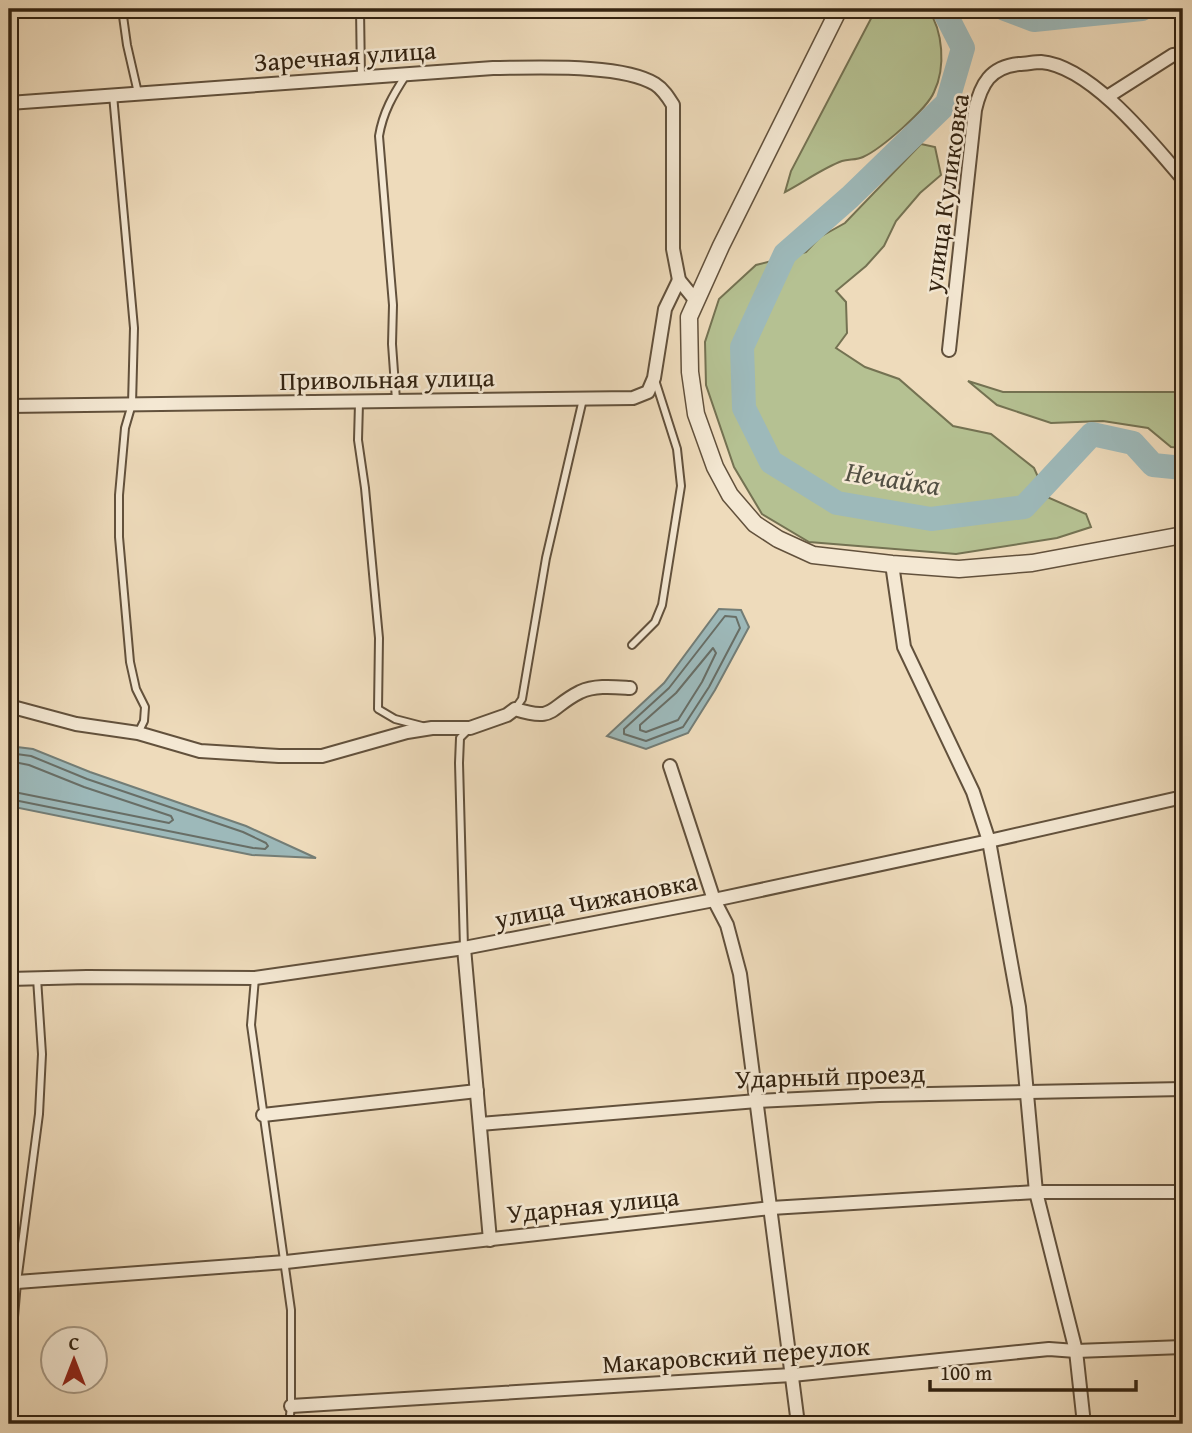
<svg xmlns="http://www.w3.org/2000/svg" width="1192" height="1433" viewBox="0 0 1192 1433" font-family="'Gentium Book Plus',serif">
  <rect width="100%" height="100%" fill="#eedbbb"/>
  <filter id="stains"><feTurbulence type="fractalNoise" baseFrequency=".00286" numOctaves="4"/><feColorMatrix values="0 0 0 0 .2 0 0 0 0 .09 0 0 0 0 .02 0 0 0 .5 -.17"/></filter>
  <radialGradient id="worn" r=".72"><stop offset=".6" stop-color="#630" stop-opacity="0"/><stop offset="1" stop-color="#630" stop-opacity=".3"/></radialGradient>
  <g fill="#b5c192" stroke="#747252" stroke-width="2">
    <path d="M876 9H928C943 31 946 67 934 92 927 109 881 149 863 157 857 160 849 159 842 161 823 168 804 182 785 192L791 171Z"/>
    <polygon points="921,144 935,147 941,175 920,193 896,221 884,246 866,266 836,291 846,302 847,333 836,348 865,367 899,379 953,426 991,434 1034,468 1047,497 1086,514 1091,527 1057,538 956,554 809,542 762,514 734,467 706,385 705,342 719,299 756,265 806,252 820,237 845,223"/>
    <polygon points="968,381 1003,392 1183,392 1183,448 1171,447 1148,428 1103,421 1051,423 997,405"/>
  </g>
  <g fill="#9db9ba" stroke="#737d76" stroke-width="2">
    <polygon points="719,609 741,610 749,627 715,690 688,733 646,749 607,736 664,683"/>
    <polygon points="9,746 33,749 90,772 246,826 316,858 252,855 9,806"/>
  </g>
  <g fill="none" stroke-linecap="round" stroke-linejoin="round">
    <g stroke="#686e66" stroke-width="2">
      <polygon points="725,616 736,617 740,628 709,687 683,727 646,741 624,734 624,729 669,688"/>
      <polygon points="713,648 716,653 702,682 678,720 646,732 640,730 640,725 676,693"/>
      <polyline points="9,753 31,756 87,779 243,832 266,843 268,846 265,849 253,848 9,799"/>
      <polyline points="9,761 29,765 84,787 171,816 173,820 169,823 9,791"/>
    </g>
    <g stroke="#9db9ba" stroke-width="24">
      <polyline points="943,9 963,48 947,103 850,197 785,254 742,347 744,408 771,462 837,503 931,519 1024,507 1092,434 1133,443 1153,465 1183,468"/>
      <polyline points="1005,9 1034,20 1142,9"/>
    </g>
    <defs>
      <g id="service">
        <polyline points="122,9 127,45 138,93"/>
        <polyline points="360,9 361,77"/>
        <polyline points="113,95 134,328 132,404 125,428 119,495 119,537 130,662 136,689 145,707 144,721 138,733"/>
        <path d="M396 400 392 344 393 305 379 136C383 112 393 95 406 75"/>
        <polyline points="359,403 358,440 365,488 379,638 378,709 395,719 422,726"/>
        <polyline points="632,645 655,622 662,605 681,486 677,449 655,380"/>
        <polyline points="515,709 522,699 546,558 583,399"/>
        <polyline points="464,948 459,763 460,738 469,729"/>
        <polyline points="255,978 251,1025 291,1310 291,1406 289,1424"/>
        <polyline points="9,1375 17,1282 39,1114 42,1054 37,978"/>
      </g>
      <g id="minor">
        <polyline points="1107,97 1173,55 1183,54"/>
        <path d="M9 103 493 68C534 68 621 63 655 84 663 89 668 97 673 105V249L679 280 696 301"/>
        <path d="M949 350 975 110C981 84 990 67 1019 64 1026 64 1034 62 1041 62 1091 66 1152 143 1183 179"/>
        <polyline points="9,406 633,398 648,392 654,378 665,309 679,280"/>
        <polyline points="892,564 904,647 973,792 989,841 1019,1007 1036,1192 1076,1351 1084,1424"/>
        <path d="M9 706 76 724 138 733 200 751 279 756H322L407 732 432 728H470L507 715 515 709C556 722 548 708 580 692 595 685 614 687 630 688"/>
        <polyline points="670,766 714,900 727,925 740,974 798,1424"/>
        <polyline points="464,948 490,1240"/>
        <polyline points="9,979 87,977 255,978 464,948 714,900 989,841 1183,797"/>
        <polyline points="263,1115 477,1091"/>
        <polyline points="480,1124 757,1101 879,1095 1183,1089"/>
        <polyline points="9,1280 17,1282 286,1262 771,1208 1036,1192 1183,1192"/>
        <polyline points="291,1406 792,1375 1049,1349 1076,1351 1183,1347"/>
      </g>
      <polyline id="tertiary" points="839,9 721,246 689,317 690,372 696,414 715,467 730,495 755,524 778,539 813,555 892,564 959,569 1032,563 1183,535"/>
    </defs>
    <use href="#service" stroke="#62513c" stroke-width="10"/>
    <use href="#minor" stroke="#62513c" stroke-width="16"/>
    <use href="#tertiary" stroke="#62513c" stroke-width="19"/>
    <use href="#service" stroke="#f4e8d3" stroke-width="6"/>
    <use href="#minor" stroke="#f4e8d3" stroke-width="12"/>
    <use href="#tertiary" stroke="#f4e8d3" stroke-width="16"/>
  </g>
  <g text-anchor="middle" stroke-width="5" stroke-linejoin="round" paint-order="stroke">
    <g font-size="26" fill="#332311" stroke="#f4e8d3">
      <text transform="translate(345 56) rotate(-4)" y="9">Заречная улица</text>
      <text transform="translate(946 193) rotate(-82)" y="9">улица Куликовка</text>
      <text transform="translate(387 379) rotate(-1)" y="9">Привольная улица</text>
      <text transform="translate(596 900) rotate(-11)" y="9">улица Чижановка</text>
      <text transform="translate(830 1076) rotate(-2)" y="9">Ударный проезд</text>
      <text transform="translate(593 1205) rotate(-6)" y="9">Ударная улица</text>
      <text transform="translate(736 1355) rotate(-4)" y="9">Макаровский переулок</text>
    </g>
    <g font-size="28" font-style="italic" fill="#535044" stroke="#f4e8d3">
      <text transform="translate(893 478) rotate(9)" y="10">Нечайка</text>
    </g>
  </g>
  <rect width="1192" height="1433" fill="none" stroke="#eedbbb" stroke-width="35"/>
  <rect x="10" y="10" width="1171" height="1412" fill="none" stroke="#332311" stroke-width="3.5"/>
  <rect x="18" y="18" width="1157" height="1398" fill="none" stroke="#332311" stroke-width="2"/>
  <g transform="translate(74 1360)"><circle r="33" fill="#f4e8d3" stroke="#a79985" stroke-width="2"/>
  <path d="M0-5L12 26L0 18L-12 26Z" fill="#8f2418"/>
  <text y="-10" font-size="19" font-weight="bold" text-anchor="middle" fill="#332311">С</text>
  </g>
  <path d="M930 1380v10h206v-10" fill="none" stroke="#332311" stroke-width="3.5"/>
  <text x="940" y="1380" font-size="21" fill="#332311" stroke="#f4e8d3" stroke-width="5" paint-order="stroke">100 m</text>
  <rect width="100%" height="100%" filter="url(#stains)"/>
  <rect width="100%" height="100%" fill="url(#worn)"/>
</svg>
